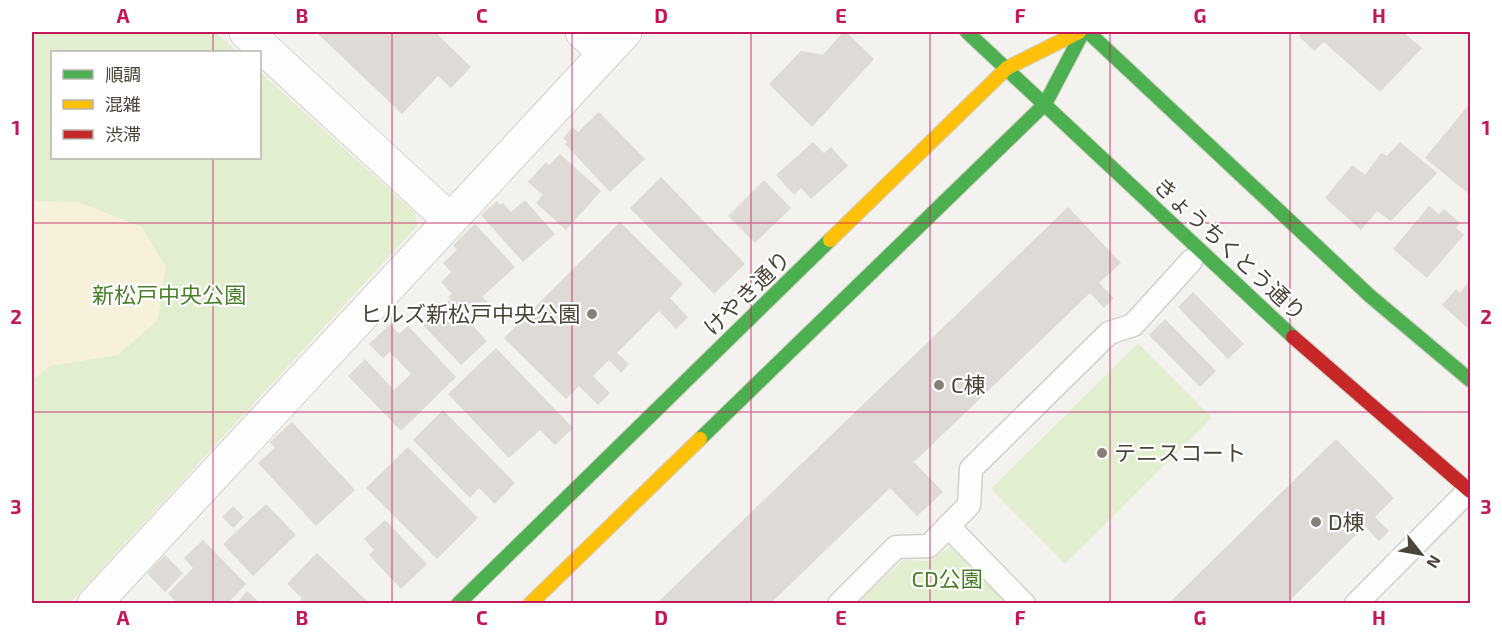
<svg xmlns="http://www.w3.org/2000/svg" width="1502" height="635" viewBox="0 0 1502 635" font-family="'Exo 2','Noto Sans JP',sans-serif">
  <rect width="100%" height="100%" fill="#f4f2ee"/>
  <g fill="#e1eecf">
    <polygon points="32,32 215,32 238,52 52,52 52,158 260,158 260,72 415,213 417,226 70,603 32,603"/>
    <polygon points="1138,343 1212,418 1065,564 991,489"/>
    <polygon points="950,547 1007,603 857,603 903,560 930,561"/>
  </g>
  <polygon fill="#f7f0da" points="32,201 78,202 142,227 166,267 158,320 118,355 50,366 32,381"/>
  <g fill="#dedbd6">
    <polygon points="316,32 435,32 471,67 451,88 438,76 402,114"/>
    <polygon points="843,32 846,32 874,59 812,127 769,84 801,51 823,55"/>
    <polygon points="1302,32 1403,32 1422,48 1380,92 1324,42 1314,51 1299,36"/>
    <polygon points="1470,103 1470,195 1425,158"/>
    <polygon points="599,112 645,159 610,192 565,144 567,142 563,138 573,127 578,132"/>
    <polygon points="813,142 824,153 831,147 848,166 811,199 801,188 794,195 776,175"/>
    <polygon points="1400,142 1437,173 1391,221 1377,211 1361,230 1325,198 1352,165 1365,175 1381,153 1387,156"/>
    <polygon points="560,154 601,191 566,230 536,203 543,195 528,182 546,162 549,165"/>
    <polygon points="661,177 745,264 714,294 630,208"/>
    <polygon points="764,180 791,208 755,243 728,216"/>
    <polygon points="525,200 555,234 523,262 481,215 497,201 500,205 503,203 511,212"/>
    <polygon points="1429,206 1439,214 1444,209 1460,223 1456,228 1464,235 1427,278 1393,249"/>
    <polygon points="1068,207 1121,263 1099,283 1114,298 1104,308 1090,293 914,462 943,492 917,516 890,488 770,604 656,604"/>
    <polygon points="620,222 683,284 670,298 688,317 676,329 659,311 617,353 629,364 621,373 609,360 593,376 610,393 598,405 579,386 566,399 504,338"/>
    <polygon points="475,224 515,267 482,297 488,302 472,316 463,307 460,310 448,297 452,294 441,282 451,272 443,263 457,250 453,245"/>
    <polygon points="1470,280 1470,330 1442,305 1456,289 1460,293"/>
    <polygon points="1193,292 1244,344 1228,359 1178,307"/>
    <polygon points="449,300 487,341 461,365 423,325"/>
    <polygon points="1165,319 1216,371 1200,387 1149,335"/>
    <polygon points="390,324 399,334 408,326 456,377 401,431 348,376 365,359 394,390 411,374 390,352 383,358 369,344"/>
    <polygon points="496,348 573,428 555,445 540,430 509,458 448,394"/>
    <polygon points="443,410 515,483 495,504 479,488 470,498 413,440"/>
    <polygon points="292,422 355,490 316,526 258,463 275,448 270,442"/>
    <polygon points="1336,439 1394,498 1375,517 1389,531 1379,541 1365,526 1286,604 1168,604"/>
    <polygon points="408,447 478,518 437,559 366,488"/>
    <polygon points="266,504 296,535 253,576 223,544"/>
    <polygon points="233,506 244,517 233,528 222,517"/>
    <polygon points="385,520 427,564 401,589 369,555 374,550 364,539"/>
    <polygon points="203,540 246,584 227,604 178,604 168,593 193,568 184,558"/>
    <polygon points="317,553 370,604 297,604 302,598 287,584"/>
    <polygon points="165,555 183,573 165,592 147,573"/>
    <polygon points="247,591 261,604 236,604"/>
  </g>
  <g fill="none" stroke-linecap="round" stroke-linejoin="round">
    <defs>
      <g id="lane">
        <polyline points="948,526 1024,604"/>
        <polyline points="839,604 896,547 929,546 969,505 971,469 1109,333 1133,325 1191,261"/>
        <polyline points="1356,604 1469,490"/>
      </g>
      <g id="street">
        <polyline points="246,32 450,220"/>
        <polyline points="582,32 605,53"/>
        <polyline points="94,604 625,32"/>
      </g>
      <g id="fast">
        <polyline points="967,32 1293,337"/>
        <polyline points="1088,32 1370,296 1470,380"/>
        <polyline points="700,439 1045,104 1083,32"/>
        <polyline points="458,604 830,240"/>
      </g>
      <g id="slow">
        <polyline points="830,240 1007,68 1079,32"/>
        <polyline points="530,604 700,439"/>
      </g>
      <polyline id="jam" points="1293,337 1470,491"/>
    </defs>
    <use href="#lane" stroke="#d2d0cb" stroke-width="25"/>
    <use href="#street" stroke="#d2d0cb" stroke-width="35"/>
    <use href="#fast" stroke="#d3cfc5" stroke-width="16"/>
    <use href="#slow" stroke="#d3cfc5" stroke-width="16"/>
    <use href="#jam" stroke="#d3cfc5" stroke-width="16"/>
    <use href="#lane" stroke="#fdfdfc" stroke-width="22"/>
    <use href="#street" stroke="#fdfdfc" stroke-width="33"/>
    <use href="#fast" stroke="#4caf50" stroke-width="14"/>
    <use href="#slow" stroke="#ffc107" stroke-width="14"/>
    <use href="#jam" stroke="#c62828" stroke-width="14"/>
  </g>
  <path fill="none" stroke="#c2185b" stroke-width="1.5" stroke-opacity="0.55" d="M213 32V52M392 32V604M572 32V604M751 32V604M930 32V604M1110 32V604M1290 32V604M213 158V604M32 223H1470M32 412H1470"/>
  <g fill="#868178" stroke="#fff" stroke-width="2">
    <circle cx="592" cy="314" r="6"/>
    <circle cx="939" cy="385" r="6"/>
    <circle cx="1102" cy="453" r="6"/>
    <circle cx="1316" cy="522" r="6"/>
  </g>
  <g text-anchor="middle" stroke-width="4.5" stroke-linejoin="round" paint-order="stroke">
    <g font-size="22" fill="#4b4439" stroke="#fff">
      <text transform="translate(1230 249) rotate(43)" y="8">きょうちくとう通り</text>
      <text transform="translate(747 293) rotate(-44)" y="8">けやき通り</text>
    </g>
    <g font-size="22" fill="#4a7f2a" stroke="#fff">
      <text x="169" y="303">新松戸中央公園</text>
      <text x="947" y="587">CD公園</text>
    </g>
    <g font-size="22" fill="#4b4439" stroke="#fff" text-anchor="start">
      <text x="580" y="322" text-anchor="end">ヒルズ新松戸中央公園</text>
      <text x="951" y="393">C棟</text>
      <text x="1114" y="461">テニスコート</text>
      <text x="1328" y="530">D棟</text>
    </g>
  </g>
  <rect width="1502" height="635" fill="none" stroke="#ffffff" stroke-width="66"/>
  <rect x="51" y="51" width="210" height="108" fill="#ffffff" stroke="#b7b4b0" stroke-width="1.5"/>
  <rect x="63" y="70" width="30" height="9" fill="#4caf50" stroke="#b7b4b0" stroke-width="1.5"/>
  <text x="105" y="81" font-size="18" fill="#4b4439">順調</text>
  <rect x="63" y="100" width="30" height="9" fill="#ffc107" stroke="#b7b4b0" stroke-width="1.5"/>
  <text x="105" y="111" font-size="18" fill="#4b4439">混雑</text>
  <rect x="63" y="130" width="30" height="9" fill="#c62828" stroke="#b7b4b0" stroke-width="1.5"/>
  <text x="105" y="141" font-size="18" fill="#4b4439">渋滞</text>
  <g transform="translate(1421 554) rotate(121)" stroke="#ffffff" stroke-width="4.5" paint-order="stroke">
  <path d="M0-4.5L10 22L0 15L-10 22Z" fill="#4b4439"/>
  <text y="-9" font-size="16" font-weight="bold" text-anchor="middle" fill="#4b4439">N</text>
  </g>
  <rect x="33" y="33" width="1436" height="569" fill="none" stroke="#c2185b" stroke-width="2"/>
  <g font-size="20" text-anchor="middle" font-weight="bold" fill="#c2185b">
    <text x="123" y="23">A</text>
    <text x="302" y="23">B</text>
    <text x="482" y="23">C</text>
    <text x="661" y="23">D</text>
    <text x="841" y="23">E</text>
    <text x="1020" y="23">F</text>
    <text x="1200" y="23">G</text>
    <text x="1379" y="23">H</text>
    <text x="16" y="135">1</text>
    <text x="1486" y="135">1</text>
    <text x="16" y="324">2</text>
    <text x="1486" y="324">2</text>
    <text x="16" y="514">3</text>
    <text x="1486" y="514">3</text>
    <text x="123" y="625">A</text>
    <text x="302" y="625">B</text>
    <text x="482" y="625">C</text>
    <text x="661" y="625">D</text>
    <text x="841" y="625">E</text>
    <text x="1020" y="625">F</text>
    <text x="1200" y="625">G</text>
    <text x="1379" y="625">H</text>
  </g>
</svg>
